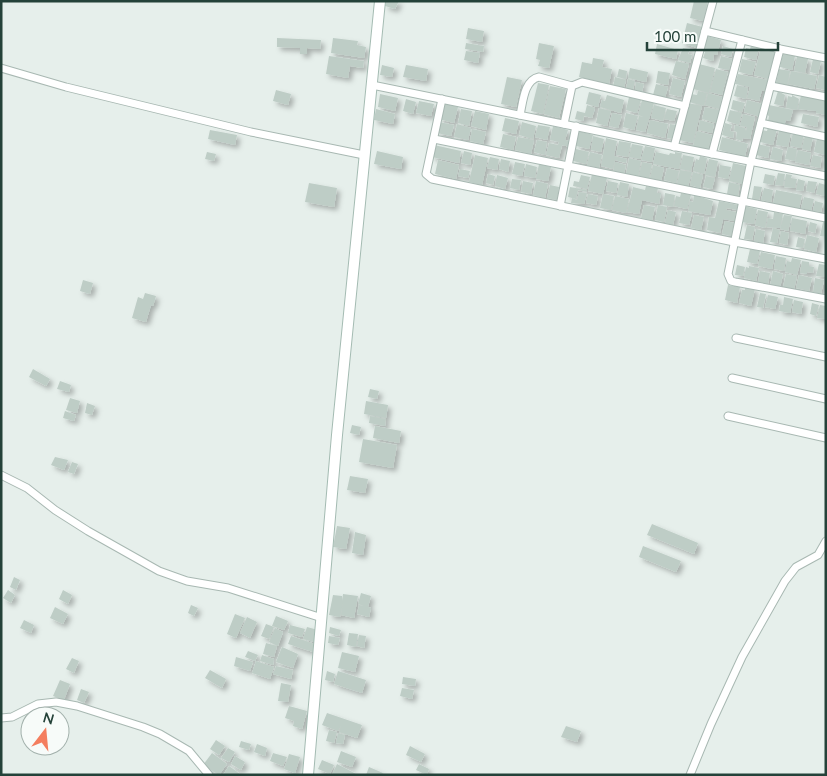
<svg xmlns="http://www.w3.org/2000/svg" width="827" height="776" viewBox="0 0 827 776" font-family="Lato,sans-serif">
  <defs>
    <filter id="shadow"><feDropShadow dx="3.5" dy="3.5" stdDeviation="2.5" flood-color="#0004"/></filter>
  </defs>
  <rect width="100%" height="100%" fill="#e6efeb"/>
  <g fill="#becdc6" filter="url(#shadow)">
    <polygon points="386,1 399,1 395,9 385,6"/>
    <polygon points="694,1 708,1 703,21 690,18"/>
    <polygon points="687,23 703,27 697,48 682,43"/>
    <polygon points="468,28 484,31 482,42 466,39"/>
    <polygon points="707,36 721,40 717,55 714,54 713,61 703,58 705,52 703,51"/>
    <polygon points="277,38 321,40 320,49 307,48 307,54 300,54 300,48 277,47"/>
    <polygon points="333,38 358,41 357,45 366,47 364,58 331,53"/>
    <polygon points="466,43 484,46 483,52 465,49"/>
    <polygon points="539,43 554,46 549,68 538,66 540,60 536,59"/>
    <polygon points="657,44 678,50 676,59 655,54"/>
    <polygon points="723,46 733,49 731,57 721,54"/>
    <polygon points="751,46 759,48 756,60 744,57 746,48 750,49"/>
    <polygon points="683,48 690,49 688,54 692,55 690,63 678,60"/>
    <polygon points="761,48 775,52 768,79 754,75"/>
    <polygon points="466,51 480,53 478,63 464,60"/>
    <polygon points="783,54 795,56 792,70 780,67"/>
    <polygon points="329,56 364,61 363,68 350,66 348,78 326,74"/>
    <polygon points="721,56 732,59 729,70 718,68"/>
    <polygon points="797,56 808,59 805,73 794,71"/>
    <polygon points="593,58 604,60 602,67 612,69 609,84 579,77 582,62 592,64"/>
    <polygon points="742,59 756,62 752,75 739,72"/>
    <polygon points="813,59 821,61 818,74 810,72"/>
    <polygon points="676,61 689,64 685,79 672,75"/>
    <polygon points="699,64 715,68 709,93 693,89"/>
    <polygon points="382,65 394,68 392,77 380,75"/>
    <polygon points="406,65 428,69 426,81 403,77"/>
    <polygon points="630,68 648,72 646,82 628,78"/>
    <polygon points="619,69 627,71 626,79 617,77"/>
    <polygon points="716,69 728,72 722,95 710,92"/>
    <polygon points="779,69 790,71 787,86 776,83"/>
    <polygon points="658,71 670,73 668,85 656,83"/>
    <polygon points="791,71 817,76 814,89 788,84"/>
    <polygon points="738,74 768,80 765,91 750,87 762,90 759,101 747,98 750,87 735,84"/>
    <polygon points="819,75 826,77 826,90 816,88"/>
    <polygon points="507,77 522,80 516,107 501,104"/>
    <polygon points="615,77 626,80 624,88 613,87"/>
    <polygon points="673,78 685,81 681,97 669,94"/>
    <polygon points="628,79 635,81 633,90 626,89"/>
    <polygon points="636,82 644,84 642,92 635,90"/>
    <polygon points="538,83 549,85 543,114 531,111"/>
    <polygon points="656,84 668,87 665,98 653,95"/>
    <polygon points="737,85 748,88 746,99 734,96"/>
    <polygon points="550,86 566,89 559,118 544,114"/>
    <polygon points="276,90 291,94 288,105 273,101"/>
    <polygon points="698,91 707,93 704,106 689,102 691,94 697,95"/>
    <polygon points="778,91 785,95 783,106 774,104"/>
    <polygon points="589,92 601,95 598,107 586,104"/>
    <polygon points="708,93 722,97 719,109 705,105"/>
    <polygon points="380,94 398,98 395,111 378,107"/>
    <polygon points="607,95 624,100 621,113 600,107 602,100 605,101"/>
    <polygon points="792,95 799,99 797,110 786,108 788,96 792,97"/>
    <polygon points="801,95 826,101 826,115 816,113 816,111 798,109"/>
    <polygon points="629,97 641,100 637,113 626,110"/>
    <polygon points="406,99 416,102 413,114 403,111"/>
    <polygon points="646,99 654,103 645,132 636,130 639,116 644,117 638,115 642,100 646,101"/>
    <polygon points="733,100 745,103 742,112 731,109"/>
    <polygon points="747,100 763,104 760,117 744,112"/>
    <polygon points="419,101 434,104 431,116 416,113"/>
    <polygon points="442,103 458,107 454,123 439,119"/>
    <polygon points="688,103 702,106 693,143 679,140"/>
    <polygon points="587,105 595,108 592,118 584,116 583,121 575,119 577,111 585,113"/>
    <polygon points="654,105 666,108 663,121 651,118"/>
    <polygon points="769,105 793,110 790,121 786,120 784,125 768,121 769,116 767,115"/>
    <polygon points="705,107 720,110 716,123 702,119"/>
    <polygon points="599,108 611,111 607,126 596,123"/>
    <polygon points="376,109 395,114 393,124 374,120"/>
    <polygon points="461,109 472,111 469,126 458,123"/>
    <polygon points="667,109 677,111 674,121 664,119"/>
    <polygon points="730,110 742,113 739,125 727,121"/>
    <polygon points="475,111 489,114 486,130 471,126"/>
    <polygon points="612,113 622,115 618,128 609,126"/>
    <polygon points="626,113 638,116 634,130 623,127"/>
    <polygon points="743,114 755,117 750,139 743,138 742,141 736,139 737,132 734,131 735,125 745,128 746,131 747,127 740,126"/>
    <polygon points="803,114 819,117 817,127 801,123"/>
    <polygon points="505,118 519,121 516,134 502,131"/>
    <polygon points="650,120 668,124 665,138 647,133"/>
    <polygon points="700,120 714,124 712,133 698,130"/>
    <polygon points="439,122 454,125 451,136 437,133"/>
    <polygon points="522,122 536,126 533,139 519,135"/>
    <polygon points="725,123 732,125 730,131 734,132 733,138 722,135"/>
    <polygon points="457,124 471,128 468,140 454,137"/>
    <polygon points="670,124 676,125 673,139 667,138"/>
    <polygon points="538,125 550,127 547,140 535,137"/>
    <polygon points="553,126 568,130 565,140 571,141 570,147 562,145 559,158 546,155 549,143 558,145 559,142 550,140"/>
    <polygon points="768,127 777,129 773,145 760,142 762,130 767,131"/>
    <polygon points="472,129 486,132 483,144 470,141"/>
    <polygon points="210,130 237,135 235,145 208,139"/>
    <polygon points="779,130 791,133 788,147 776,145"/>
    <polygon points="579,131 593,135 589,149 576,146"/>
    <polygon points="697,131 712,135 708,150 693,146"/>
    <polygon points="793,132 804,134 801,148 790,146"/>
    <polygon points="503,134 516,137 513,150 500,147"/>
    <polygon points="805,135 813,137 810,151 802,149"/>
    <polygon points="593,136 604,139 601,152 591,150"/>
    <polygon points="518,137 534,140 531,154 515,150"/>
    <polygon points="722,137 748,144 745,156 719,150"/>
    <polygon points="606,138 617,141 614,156 627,159 626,163 615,160 613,169 601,166"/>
    <polygon points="817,138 826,140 825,155 814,152"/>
    <polygon points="537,140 547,142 545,155 534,152"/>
    <polygon points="619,141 631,143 628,157 616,155"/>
    <polygon points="632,144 643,146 640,159 629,157"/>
    <polygon points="758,144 770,147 768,158 756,155"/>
    <polygon points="434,145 461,151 459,163 432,157"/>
    <polygon points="645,146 655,148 652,162 641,160"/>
    <polygon points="773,147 783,150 781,161 770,159"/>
    <polygon points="788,147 797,149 795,161 785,159"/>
    <polygon points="576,149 589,152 586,164 573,161"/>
    <polygon points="798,150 811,153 809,165 795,162"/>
    <polygon points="377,151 403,157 401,169 374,164"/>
    <polygon points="464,151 472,153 470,165 461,163"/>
    <polygon points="207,152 216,154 214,161 205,159"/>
    <polygon points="590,152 602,155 599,168 587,165"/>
    <polygon points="656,152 669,155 670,153 675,154 675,152 682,153 679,169 653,164"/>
    <polygon points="475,155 488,158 482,185 469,182"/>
    <polygon points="683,155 694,157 691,171 680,169"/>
    <polygon points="813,155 822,157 820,168 810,166"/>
    <polygon points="700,156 707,158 704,174 693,171 696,159 699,160"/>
    <polygon points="490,157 499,159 497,170 487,168"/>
    <polygon points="629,158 641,161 638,177 626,174"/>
    <polygon points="501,159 510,161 508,172 499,169"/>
    <polygon points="709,159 718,161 715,177 705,175"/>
    <polygon points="438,160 459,165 456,179 435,174"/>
    <polygon points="515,162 525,164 522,176 512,174"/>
    <polygon points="615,162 626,165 624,174 613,172"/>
    <polygon points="642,162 652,164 649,178 639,176"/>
    <polygon points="733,163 746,166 742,184 729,181"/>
    <polygon points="526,164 537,167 535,178 524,176"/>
    <polygon points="539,164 551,167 548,181 536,179"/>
    <polygon points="653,165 664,168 661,181 650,178"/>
    <polygon points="720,165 731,167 728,179 718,177"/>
    <polygon points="667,168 679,171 676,183 664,180"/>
    <polygon points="460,169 470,171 468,178 458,176"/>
    <polygon points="680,170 692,172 688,187 677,184"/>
    <polygon points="693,172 703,175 700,188 690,185"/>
    <polygon points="778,173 785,174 783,186 775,185"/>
    <polygon points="488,174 495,176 493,185 486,183"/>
    <polygon points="592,174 607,178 603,194 588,191"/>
    <polygon points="765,174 775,176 773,185 763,183"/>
    <polygon points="786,174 792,175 791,178 797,179 795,188 784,187"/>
    <polygon points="497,175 508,178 505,189 495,186"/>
    <polygon points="581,175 590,177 587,189 573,186 574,181 579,182"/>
    <polygon points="706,176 715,178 712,189 703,187"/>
    <polygon points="512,179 521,180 519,190 510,188"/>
    <polygon points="798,179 805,181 803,191 796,190"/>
    <polygon points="523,181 533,183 531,194 521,192"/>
    <polygon points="536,181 548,184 545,198 533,195"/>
    <polygon points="608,181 618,183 616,193 606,191"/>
    <polygon points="808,181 817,182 814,193 806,191"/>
    <polygon points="620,182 629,184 627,197 617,195"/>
    <polygon points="729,182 740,185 738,196 727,194"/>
    <polygon points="309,183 337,188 334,207 305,202"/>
    <polygon points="819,183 826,185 824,196 816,194"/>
    <polygon points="550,185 559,187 557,200 547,198"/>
    <polygon points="646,186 658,188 657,193 661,193 659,204 642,200 639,214 627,212 633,187 645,190"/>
    <polygon points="754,186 762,187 759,201 752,199"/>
    <polygon points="570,187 587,190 587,192 578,190 576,199 568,197"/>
    <polygon points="764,188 773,190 771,202 761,200"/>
    <polygon points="776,190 802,195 799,210 773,203"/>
    <polygon points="579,192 587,193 584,204 571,203 572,198 577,200"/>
    <polygon points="665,193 675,195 673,207 663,205"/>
    <polygon points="681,193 691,195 687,209 674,206 676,196 680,197"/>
    <polygon points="588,194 598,196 596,205 586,203"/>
    <polygon points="603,194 614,196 611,210 600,208"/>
    <polygon points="694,195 713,201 710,215 688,211 690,201 693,202"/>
    <polygon points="615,196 629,199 626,213 612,210"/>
    <polygon points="804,197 814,199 811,211 801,208"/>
    <polygon points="719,201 738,205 737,210 727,208 726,210 736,212 734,221 723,219 720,233 707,230 709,217 715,218"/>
    <polygon points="815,201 823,203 821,212 813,211"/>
    <polygon points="644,205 655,207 652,220 641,218"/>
    <polygon points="658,205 667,207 664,222 655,220"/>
    <polygon points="744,206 757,209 754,224 741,222"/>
    <polygon points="668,210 676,212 673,225 665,223"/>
    <polygon points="758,210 768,212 765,228 755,225"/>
    <polygon points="682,211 692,213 689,225 679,223"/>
    <polygon points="774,212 783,214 780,228 766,227 768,218 773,219"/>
    <polygon points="694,215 704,217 701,230 691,228"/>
    <polygon points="784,215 792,216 788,231 780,229"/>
    <polygon points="792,218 807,221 805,234 790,231"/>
    <polygon points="725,221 734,223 731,236 722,234"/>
    <polygon points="810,222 817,224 815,233 808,231"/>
    <polygon points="823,222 826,223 826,237 820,236"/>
    <polygon points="747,225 755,227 752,240 744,239"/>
    <polygon points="773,228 780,230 777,243 770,242"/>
    <polygon points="756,229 765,231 763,243 754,241"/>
    <polygon points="781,231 789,233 787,245 779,243"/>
    <polygon points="807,235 819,238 816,252 804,249"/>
    <polygon points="798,237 805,239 803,248 796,247"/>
    <polygon points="750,249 760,251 757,264 747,262"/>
    <polygon points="761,252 775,255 772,269 758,266"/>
    <polygon points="776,256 786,258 784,271 774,269"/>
    <polygon points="792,258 801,260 797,275 785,272 787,261 791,262"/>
    <polygon points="802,261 809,262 809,266 814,267 813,273 807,272 807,274 800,273"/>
    <polygon points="819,264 826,265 824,277 816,276"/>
    <polygon points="737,265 745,267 743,276 735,275"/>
    <polygon points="749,266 759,268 756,281 744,278 746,267 749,268"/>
    <polygon points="760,271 770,273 768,284 758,282"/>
    <polygon points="773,271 783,274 780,288 770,286"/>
    <polygon points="786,274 797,276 794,290 783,287"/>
    <polygon points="799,275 812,278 809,291 796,288"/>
    <polygon points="815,278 824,280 821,294 813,292"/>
    <polygon points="83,280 93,283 90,294 80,291"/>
    <polygon points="728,285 740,287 737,303 725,300"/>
    <polygon points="745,287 755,289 751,306 739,303 742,290 745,290"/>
    <polygon points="145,293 156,296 153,306 151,305 146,322 132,318 138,297 143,299"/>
    <polygon points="760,293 766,294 763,308 757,307"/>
    <polygon points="768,295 778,297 775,309 765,307"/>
    <polygon points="784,297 793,299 790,313 779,311 780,305 783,305"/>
    <polygon points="794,300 803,302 801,314 792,312"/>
    <polygon points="812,303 819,305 816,316 810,314"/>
    <polygon points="820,305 826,306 826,319 817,318"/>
    <polygon points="33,369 50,379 46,386 29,377"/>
    <polygon points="60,381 71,385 69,392 57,389"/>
    <polygon points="370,389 379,391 377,399 368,397"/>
    <polygon points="70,398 80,401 77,413 66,410"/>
    <polygon points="366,401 388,405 386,418 364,414"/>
    <polygon points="87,403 95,406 92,415 85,413"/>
    <polygon points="65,411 76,415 74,421 63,418"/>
    <polygon points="370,416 386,419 385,426 369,423"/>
    <polygon points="352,425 361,427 359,435 350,433"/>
    <polygon points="375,426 401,431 399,443 373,438"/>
    <polygon points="363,439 397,445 393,468 359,462"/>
    <polygon points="55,457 68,460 64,470 51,465"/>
    <polygon points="72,462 78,464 74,474 68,472"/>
    <polygon points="350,476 368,479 365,493 347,490"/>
    <polygon points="652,524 698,543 694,554 647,535"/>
    <polygon points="337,526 350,528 346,549 333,547"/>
    <polygon points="355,532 366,535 363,555 352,553"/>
    <polygon points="643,546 681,561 676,572 639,557"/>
    <polygon points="14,577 20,580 16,590 10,587"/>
    <polygon points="8,590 15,595 11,603 3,598"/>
    <polygon points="63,590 72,595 68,604 59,599"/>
    <polygon points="361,593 371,596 368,607 371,608 369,617 357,614 359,605 364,606 358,604"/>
    <polygon points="343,594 358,596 354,618 341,615 343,603 340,617 329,615 333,595 342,596 342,601"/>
    <polygon points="191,605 198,608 194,616 188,613"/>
    <polygon points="55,607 68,614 63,624 50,618"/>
    <polygon points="235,614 245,618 236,638 227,634"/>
    <polygon points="276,616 288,621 284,630 272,626"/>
    <polygon points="247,617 257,622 250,638 240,633"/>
    <polygon points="24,620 34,625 31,633 20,628"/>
    <polygon points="266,624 274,627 269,639 261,636"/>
    <polygon points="290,625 305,629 302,637 288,633"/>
    <polygon points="307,627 318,630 314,642 303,639"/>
    <polygon points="330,627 341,630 339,636 329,633"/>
    <polygon points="275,628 283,632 278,646 269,642"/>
    <polygon points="349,633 358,634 356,647 347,645"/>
    <polygon points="359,635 366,636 364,648 357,646"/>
    <polygon points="291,636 315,644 313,652 288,644"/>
    <polygon points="329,636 340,638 338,645 328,643"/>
    <polygon points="266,643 277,646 274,657 263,654"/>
    <polygon points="282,647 298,654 293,668 276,662"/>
    <polygon points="248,651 258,655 255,661 245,657"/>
    <polygon points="342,652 359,656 355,672 338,668"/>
    <polygon points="262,655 274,659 273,665 260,661"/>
    <polygon points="236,657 253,662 250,671 234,666"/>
    <polygon points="72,658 79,661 74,673 66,669"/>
    <polygon points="256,661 274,667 270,679 252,673"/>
    <polygon points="276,666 293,670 291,679 273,674"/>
    <polygon points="210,670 226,679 222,688 205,678"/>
    <polygon points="327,671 335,674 333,682 325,680"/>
    <polygon points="338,671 366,680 362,693 334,684"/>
    <polygon points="403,677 416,679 415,686 402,684"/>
    <polygon points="60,680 70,684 64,700 53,696"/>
    <polygon points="281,683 291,685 288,702 278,701"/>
    <polygon points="402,688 414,690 412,699 400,696"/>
    <polygon points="81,689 89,692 84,703 77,700"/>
    <polygon points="289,706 307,711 302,729 293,726 294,721 285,718"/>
    <polygon points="327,713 362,725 357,738 339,732 341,726 338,731 322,725"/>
    <polygon points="566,726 581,731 577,742 561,737"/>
    <polygon points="329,730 337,732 334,743 326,741"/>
    <polygon points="338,733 345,735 343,744 336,743"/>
    <polygon points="216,740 225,746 219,755 210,749"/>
    <polygon points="241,741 251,744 249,750 239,747"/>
    <polygon points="257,744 267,748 265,756 254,752"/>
    <polygon points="410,746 425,754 421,762 406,755"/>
    <polygon points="228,748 235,752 229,762 221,758"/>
    <polygon points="341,751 356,757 352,767 337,762"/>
    <polygon points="212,753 227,764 219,775 203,765"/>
    <polygon points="273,753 287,757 283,766 270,761"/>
    <polygon points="289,754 300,757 295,773 284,769"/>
    <polygon points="235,756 245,762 241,770 231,764"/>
    <polygon points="322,760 334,765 330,774 318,769"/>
    <polygon points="337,764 358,775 332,775"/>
    <polygon points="419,764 429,769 427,775 416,770"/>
    <polygon points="229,766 236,771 241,775 223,775"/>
    <polygon points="369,767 383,773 382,775 366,775"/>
  </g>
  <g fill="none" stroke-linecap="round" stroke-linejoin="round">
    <defs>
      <g id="minor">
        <polyline points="705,31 780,49 826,58"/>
        <polyline points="780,49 751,161 728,274 731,281 735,282 826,299"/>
        <polyline points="1,68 66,87 251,132 364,155"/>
        <polyline points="372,85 656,143 826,176"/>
        <polyline points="771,86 826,97"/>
        <polyline points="442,99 426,174 432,179 734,242 826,259"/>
        <path d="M520 115C523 102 524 80 539 77L572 86"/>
        <polyline points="761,123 826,137"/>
        <polyline points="564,124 572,86 582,82 685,106"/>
        <polyline points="434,139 826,218"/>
        <polyline points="674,147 713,1"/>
        <polyline points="712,154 742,40"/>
        <polyline points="560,206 576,126"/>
        <polyline points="736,338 826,357"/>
        <polyline points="732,378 826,399"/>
        <polyline points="728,416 826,438"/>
        <polyline points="1,475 27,488 55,510 88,531 159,571 187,581 228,588 322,618"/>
        <polyline points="1,718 12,717 38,704 56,702 77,706 143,727 160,734 189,751 209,775"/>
        <polyline points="690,775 711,724 742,657 785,581 796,567 818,555 826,541"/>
      </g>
      <polyline id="secondary" points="308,775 337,435 380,1"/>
    </defs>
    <use href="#minor" stroke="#a8b8b2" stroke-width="9"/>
    <use href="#secondary" stroke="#a4bbb2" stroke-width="12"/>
    <use href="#minor" stroke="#fff" stroke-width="7"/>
    <use href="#secondary" stroke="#fff" stroke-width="10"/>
  </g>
  <rect width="827" height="776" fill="none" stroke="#244239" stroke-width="5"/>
  <g transform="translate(45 731) rotate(16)"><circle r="24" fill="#f7fbf9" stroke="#a3b1ac"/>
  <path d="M0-4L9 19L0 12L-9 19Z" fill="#f47e5f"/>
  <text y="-8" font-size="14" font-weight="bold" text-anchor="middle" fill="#244239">N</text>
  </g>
  <path d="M647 42v8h131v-8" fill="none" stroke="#244239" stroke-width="2.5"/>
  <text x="654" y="42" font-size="15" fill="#244239" stroke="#f7fbf9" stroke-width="4" paint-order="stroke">100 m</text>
</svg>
